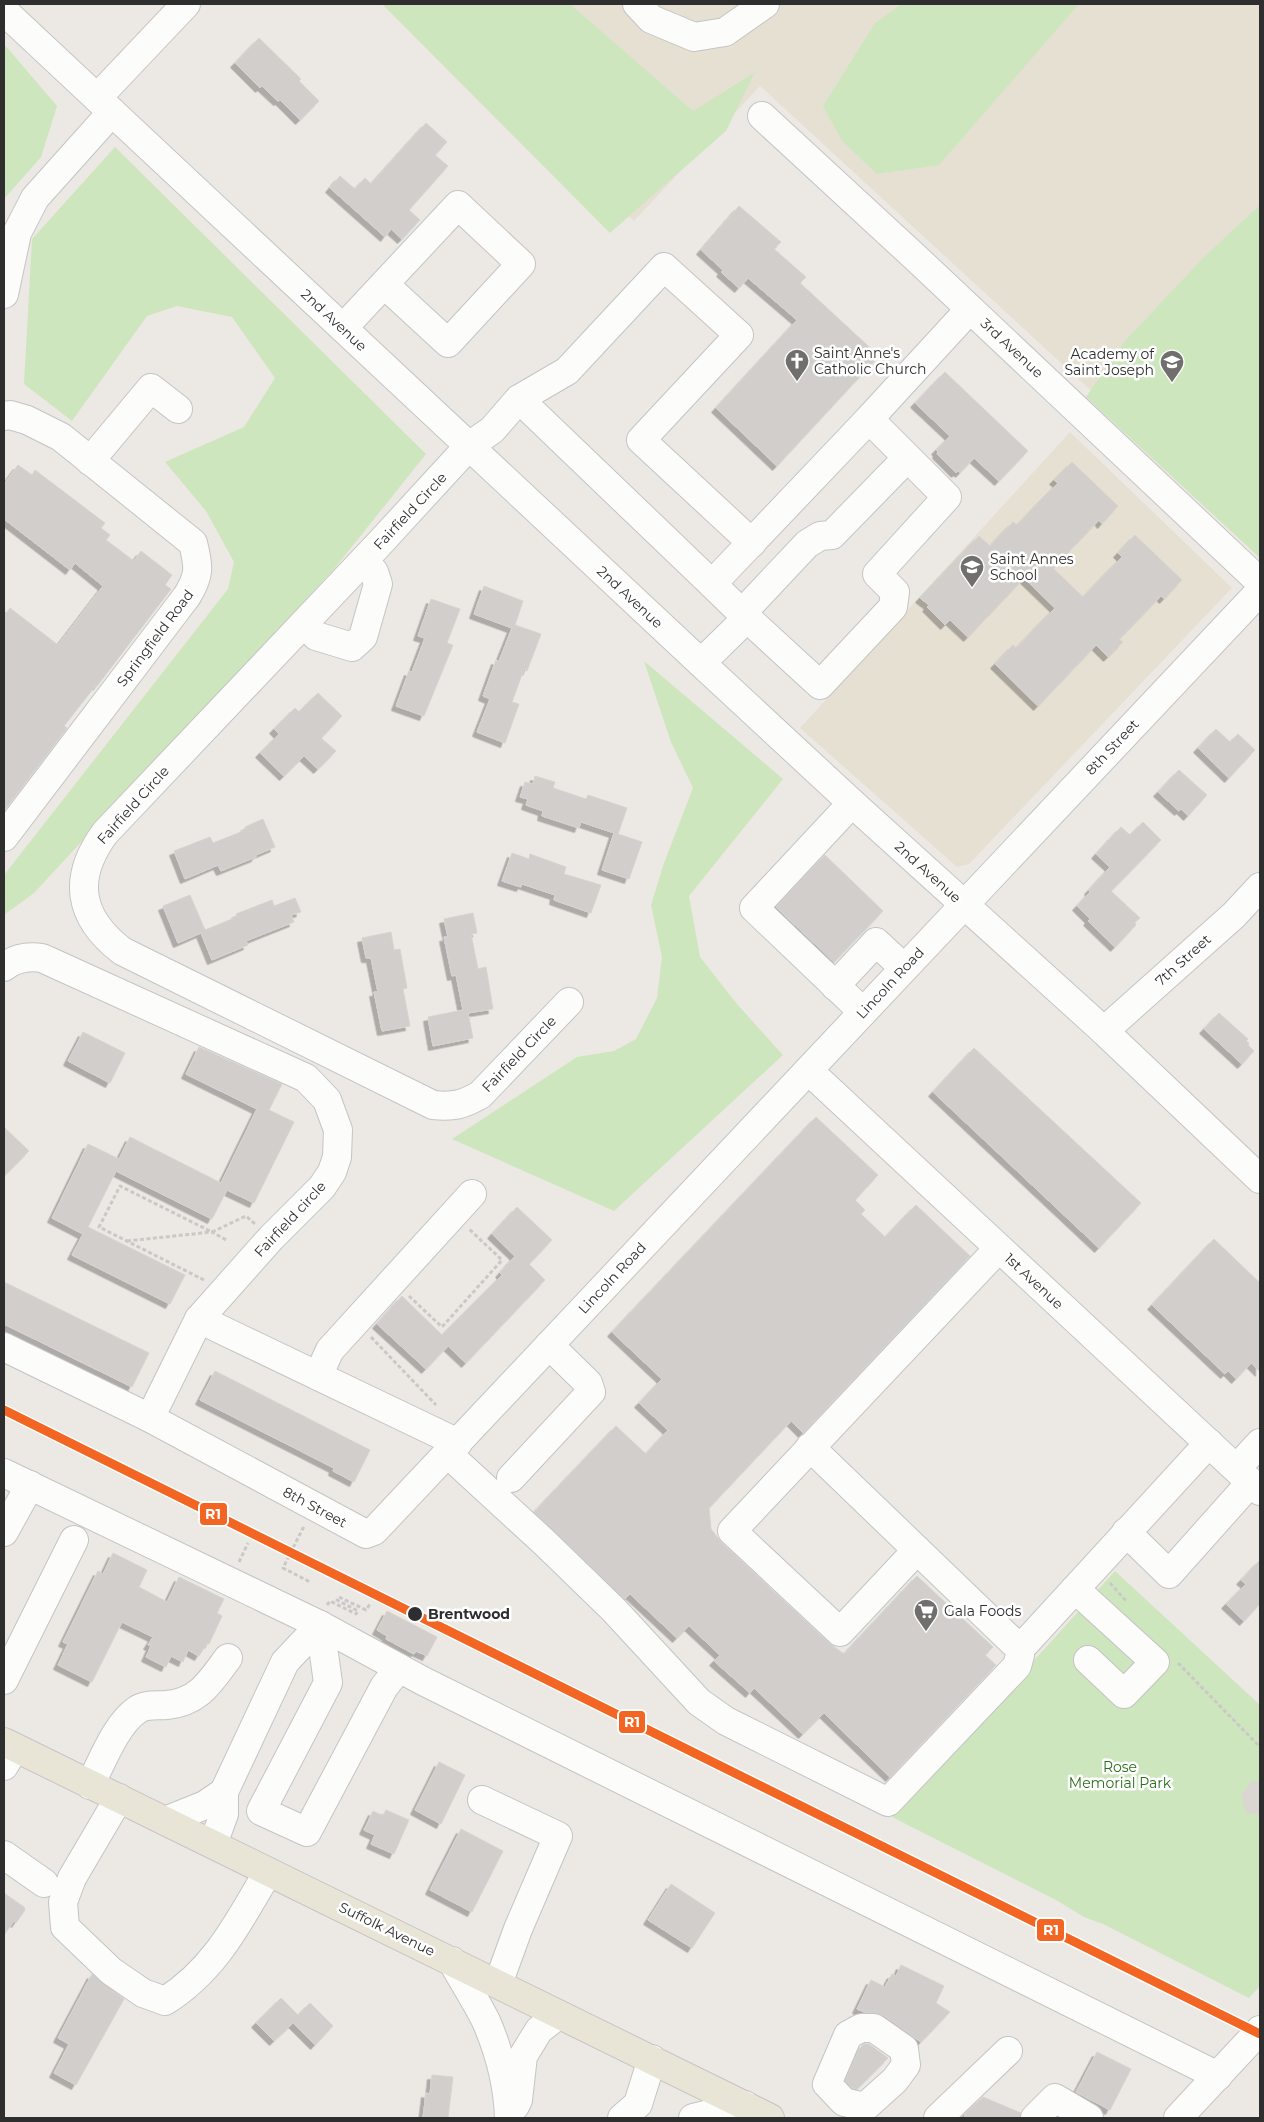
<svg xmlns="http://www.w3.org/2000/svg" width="1264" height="2122" viewBox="0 0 1264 2122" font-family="Montserrat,sans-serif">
  <defs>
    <filter id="shadow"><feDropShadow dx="-4.5" dy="4.5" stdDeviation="0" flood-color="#0004"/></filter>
  </defs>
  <rect width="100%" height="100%" fill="#ece8e4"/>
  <g fill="#e6e0d3">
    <polygon points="406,4 1260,4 1260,546 760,86 634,221"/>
    <polygon points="1070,432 1232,588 969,864 957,867 800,728"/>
  </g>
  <g fill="#cee6be">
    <polygon points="382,4 570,4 693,111 755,72 726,131 610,233"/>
    <polygon points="902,4 1079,4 939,165 877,174 842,141 823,106 875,23"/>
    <polygon points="4,44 57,106 41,157 4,199"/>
    <polygon points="115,147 426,454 334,569 34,893 4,915 4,875 228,589 234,562 206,511 165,462 244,427 275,378 232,317 177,306 147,316 72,421 24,384 32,239"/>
    <polygon points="1260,205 1260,558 1086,397 1124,342 1205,256"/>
    <polygon points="644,661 783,779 689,896 700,957 737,1004 783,1055 614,1211 452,1139 577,1057 614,1051 636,1039 657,998 662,957 651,905 664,863 693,788 671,742"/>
    <polygon points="1115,1571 1260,1705 1260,1986 1249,1998 1103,1924 1084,1917 1056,1900 892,1817"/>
  </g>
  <polygon fill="#dad6d2" points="1252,1781 1260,1782 1260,1815 1246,1813 1241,1795"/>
  <g fill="#d1cecb" stroke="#d7d4d0" filter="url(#shadow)">
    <polygon points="259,38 301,79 299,81 319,101 300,120 280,100 278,101 262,86 260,88 235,63"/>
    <polygon points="426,123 447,142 435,155 448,166 409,210 420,220 402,239 391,229 385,237 330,188 340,176 355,189 365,178 371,184"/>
    <polygon points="739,206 781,242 774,249 806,277 800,283 879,356 777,466 716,408 797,320 748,278 739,288 721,272 723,270 701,250"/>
    <polygon points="945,372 1028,451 999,481 974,458 960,473 958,471 956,473 937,454 938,452 936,450 950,436 915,403"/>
    <polygon points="1072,462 1118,506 1102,524 1099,520 1053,568 1083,597 1122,557 1118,553 1135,535 1182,580 1164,599 1161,596 1119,639 1123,642 1108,657 1096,645 1038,706 995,664 1013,645 1016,648 1055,608 1024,578 968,637 950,620 945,625 927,607 929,605 920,598 979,536 990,546 1013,522 1017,525 1058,483 1054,480"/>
    <polygon points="18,465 32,475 35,470 105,523 101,528 110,535 106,540 134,561 141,551 172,575 165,585 171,589 97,686 96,685 64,726 67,728 4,811 4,616 10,608 58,645 103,586 75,563 70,570 4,519 4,484"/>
    <polygon points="484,586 523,601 515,625 541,634 527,671 524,669 512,702 519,704 505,743 477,732 490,699 483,696 496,660 499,661 512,628 474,614"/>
    <polygon points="431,599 460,609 447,643 453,645 424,716 396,706 409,671 412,672 425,638 418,636"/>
    <polygon points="318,693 342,716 321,738 336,751 318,769 304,756 284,776 260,753 279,734 274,729 295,708 299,712"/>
    <polygon points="1216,729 1230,742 1238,734 1255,750 1229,778 1198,748"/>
    <polygon points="1179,770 1207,795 1188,816 1181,809 1179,811 1158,792"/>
    <polygon points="535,776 555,782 553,788 586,799 588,795 627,808 618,834 642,842 629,879 602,870 614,833 581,822 579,828 542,816 543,811 526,805 528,799 520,797 525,782 533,784"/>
    <polygon points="263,819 275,847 256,855 256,857 221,871 218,865 185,879 174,851 210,837 213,843 246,830 245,827"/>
    <polygon points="1143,822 1161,840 1111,891 1140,918 1134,923 1136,925 1115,947 1088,921 1090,919 1077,906 1090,892 1089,890 1110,867 1096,854 1121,827 1130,835"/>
    <polygon points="512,853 529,859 530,854 566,867 564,874 601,885 591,913 554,900 555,895 522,884 521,887 502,881"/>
    <polygon points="825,855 883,911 834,962 776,907"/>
    <polygon points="190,895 205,930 237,917 236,914 272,900 274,906 295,898 301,912 291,915 294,922 246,941 248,945 212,960 201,933 178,943 163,906"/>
    <polygon points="473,913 477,933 471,934 478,969 486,967 493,1009 468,1013 473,1038 433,1046 428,1017 463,1010 456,975 452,976 444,937 448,937 444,919"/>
    <polygon points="391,932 394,950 400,949 407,988 403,989 410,1026 382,1031 374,992 378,992 371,958 366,958 362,938"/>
    <polygon points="1219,1013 1248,1039 1246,1041 1249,1043 1248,1045 1254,1051 1242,1064 1204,1029"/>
    <polygon points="83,1032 125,1053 110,1083 68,1061"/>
    <polygon points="199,1047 282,1084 269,1110 294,1122 254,1203 227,1190 212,1219 116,1171 88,1227 185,1275 170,1304 72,1255 83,1234 52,1218 88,1144 119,1159 130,1137 221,1183 257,1109 186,1074"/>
    <polygon points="974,1048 1141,1203 1099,1248 933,1092"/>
    <polygon points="816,1117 878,1175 855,1200 865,1210 861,1214 885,1237 916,1205 970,1256 803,1433 791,1421 709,1508 711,1529 721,1542 829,1643 844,1654 917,1576 993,1647 985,1655 996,1665 890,1777 824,1713 803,1734 754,1688 750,1693 714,1661 720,1655 689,1626 677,1638 630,1594 625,1599 534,1512 616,1426 646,1454 668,1430 639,1403 662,1379 612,1332"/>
    <polygon points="4,1127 29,1151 4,1176"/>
    <polygon points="517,1207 552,1240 529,1264 545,1280 466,1363 448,1346 426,1369 377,1324 402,1296 442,1335 502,1275 500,1273 515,1256 492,1234"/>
    <polygon points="1214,1239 1260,1283 1260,1372 1251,1363 1236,1379 1228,1371 1225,1374 1152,1305"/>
    <polygon points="4,1282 149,1353 132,1387 4,1324"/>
    <polygon points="215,1371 370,1450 354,1482 333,1471 334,1468 200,1400"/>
    <polygon points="113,1553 147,1570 139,1587 167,1602 179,1577 224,1599 217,1613 222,1616 209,1644 207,1643 199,1656 188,1650 183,1662 171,1656 166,1667 146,1657 151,1646 148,1645 153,1637 122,1622 92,1682 58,1665 68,1644 63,1642 98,1571 103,1574"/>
    <polygon points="1260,1560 1260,1604 1244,1621 1226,1604 1246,1584 1241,1580"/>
    <polygon points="387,1611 437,1637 427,1656 416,1651 414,1654 386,1639 387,1636 377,1630"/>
    <polygon points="439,1762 465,1775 441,1824 415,1810"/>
    <polygon points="386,1810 409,1820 394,1854 371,1844 375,1835 364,1830 373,1811 383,1816"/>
    <polygon points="461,1829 503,1851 472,1912 430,1890"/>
    <polygon points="671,1884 715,1913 692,1948 648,1920"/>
    <polygon points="4,1893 24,1907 25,1910 16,1923 14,1921 4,1935"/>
    <polygon points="901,1965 944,1986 936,2003 950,2012 921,2042 883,2015 864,2012 857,2009 871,1980 885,1987 892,1974 896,1976"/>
    <polygon points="92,1974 124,1999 76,2085 54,2073 69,2044 58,2038"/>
    <polygon points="281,1998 298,2015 310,2003 333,2026 315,2045 293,2023 274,2041 256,2023"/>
    <polygon points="864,2044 869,2044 888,2058 857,2089 852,2088 845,2081 859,2049"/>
    <polygon points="1097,2052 1131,2069 1110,2110 1076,2092"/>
    <polygon points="432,2075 453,2077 448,2118 423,2118 426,2093 430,2094"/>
    <polygon points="983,2097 1021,2113 1020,2118 964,2118 966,2113"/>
  </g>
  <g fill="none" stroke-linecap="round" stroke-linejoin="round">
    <defs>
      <g id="minor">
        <polyline points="637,4 651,19 694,37 725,32 765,4"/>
        <polyline points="4,11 701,663 852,803 1104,1031 1260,1179"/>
        <polyline points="97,98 186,4"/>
        <polyline points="762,116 916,258 1260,582"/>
        <polyline points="4,294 17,233 35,198 112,112"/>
        <polyline points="343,328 458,205 521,264 448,343 384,284"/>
        <polyline points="519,399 567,371 664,267 739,335 641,440 752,543"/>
        <path d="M4 416 10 415 27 420 61 437 193 543C199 567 200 575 187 596L4 837"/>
        <polyline points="869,419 970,309"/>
        <polyline points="90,461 151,388 178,409"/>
        <polyline points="742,613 807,544 820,536 832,535 907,458"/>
        <polyline points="304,623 316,636 352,647 363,637 378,584 374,572 364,560"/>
        <polyline points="701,663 747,618 820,685 893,607 895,592 877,574 947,497 869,419 712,584 747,618"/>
        <polyline points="852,803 754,908 863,1012"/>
        <path d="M4 967C15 958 28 956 42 958L306 1078 327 1100 338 1130 337 1157 332 1172 322 1187 271 1238 199 1319 150 1418 4 1347"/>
        <polyline points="835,986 876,942 904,968"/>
        <path d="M569 1002 480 1095C462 1105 454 1107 433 1105L122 951C78 917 72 878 105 833L379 544 469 446 492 430 519 399 712 584"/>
        <polyline points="1104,1031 1234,915 1260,887"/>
        <polyline points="809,1071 1260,1491"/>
        <polyline points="199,1319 458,1443"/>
        <polyline points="318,1376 330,1350 472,1194"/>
        <polyline points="150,1418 366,1534 374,1531 1260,591"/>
        <polyline points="810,1447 1020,1649"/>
        <polyline points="448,1454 545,1543 614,1610 699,1702 726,1721 888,1802 1017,1666 1020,1655 1020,1649 1209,1443"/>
        <polyline points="1237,1468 1260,1443"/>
        <polyline points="4,1473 320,1625 423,1681 1218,2076"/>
        <polyline points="511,1478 591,1392 588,1383 549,1345"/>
        <polyline points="4,1532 30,1485"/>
        <polyline points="1126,1532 1169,1574 1251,1482"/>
        <polyline points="917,1550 840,1632 732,1531 999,1248"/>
        <polyline points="1075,1589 1155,1662 1124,1694 1088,1660"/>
        <polyline points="320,1625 328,1683 261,1811 307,1832 384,1687 399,1668"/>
        <polyline points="4,1680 74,1540"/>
        <polyline points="4,1766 15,1748"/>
        <path d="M90 1785C102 1762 116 1724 137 1710 145 1704 157 1706 167 1705 199 1702 210 1682 228 1658"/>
        <path d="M119 1798 72 1878 63 1902 65 1927 111 1971 143 1993 165 2001C216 1969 239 1921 268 1872"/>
        <polyline points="482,1800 558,1836 518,1929 498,1984"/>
        <polyline points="165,1821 205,1805 224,1792"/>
        <polyline points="213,1844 224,1814 224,1792 285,1662 320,1625"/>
        <polyline points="4,1855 44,1883"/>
        <path d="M452 1961C463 1981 476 2001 486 2021 499 2051 508 2086 509 2118"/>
        <polygon points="861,2028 874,2028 904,2049 906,2065 895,2080 865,2107 844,2102 827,2084 848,2035"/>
        <polyline points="515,2106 518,2100 523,2056 539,2030 558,2015"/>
        <polyline points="622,2118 638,2104 652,2059"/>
        <polyline points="693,2118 745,2105"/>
        <polyline points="938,2118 1008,2051"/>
        <polyline points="1035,2118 1055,2098 1089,2118"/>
        <polyline points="1178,2118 1260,2030"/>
      </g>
      <polyline id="major" points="4,1742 770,2118"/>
    </defs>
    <use href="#minor" stroke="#c5c4c5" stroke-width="30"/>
    <use href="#major" stroke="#c6c5c4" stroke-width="30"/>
    <g stroke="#c9c9c8" stroke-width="3" stroke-dasharray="4 2.5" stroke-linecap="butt">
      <polyline points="127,1241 212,1232 228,1241"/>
      <polyline points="204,1280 99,1227 120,1186 212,1232 246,1216 255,1224"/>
      <polyline points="409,1296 442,1327 502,1260 469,1229"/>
      <polyline points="371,1337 436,1405"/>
      <polyline points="304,1529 303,1528 283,1568 310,1582"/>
      <polyline points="239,1562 248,1543"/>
      <polyline points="1110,1583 1126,1601"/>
      <polyline points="327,1605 330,1601 356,1614 358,1611 337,1600 339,1597 366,1610 370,1604"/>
      <polyline points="1178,1663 1260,1747"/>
    </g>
    <use href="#minor" stroke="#fcfcfb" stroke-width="28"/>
    <use href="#major" stroke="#e8e4d6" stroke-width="28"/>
    <defs>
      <polyline id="rail-1" points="4,1410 1260,2034"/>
    </defs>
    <use href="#rail-1" stroke="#fff" stroke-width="12"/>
    <use href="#rail-1" stroke="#f26522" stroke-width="9"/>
  </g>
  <defs>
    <symbol id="church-pin" viewBox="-11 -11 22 30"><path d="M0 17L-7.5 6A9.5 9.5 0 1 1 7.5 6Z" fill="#706f6e" stroke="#fff"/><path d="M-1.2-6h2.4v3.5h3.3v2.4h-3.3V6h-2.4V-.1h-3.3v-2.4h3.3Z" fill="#fff"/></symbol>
    <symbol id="school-pin" viewBox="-11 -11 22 30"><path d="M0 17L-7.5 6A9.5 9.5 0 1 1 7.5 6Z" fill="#706f6e" stroke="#fff"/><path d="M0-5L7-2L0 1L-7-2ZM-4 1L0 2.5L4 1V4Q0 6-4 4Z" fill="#fff"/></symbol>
    <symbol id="supermarket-pin" viewBox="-11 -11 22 30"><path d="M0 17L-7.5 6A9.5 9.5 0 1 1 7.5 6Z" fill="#706f6e" stroke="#fff"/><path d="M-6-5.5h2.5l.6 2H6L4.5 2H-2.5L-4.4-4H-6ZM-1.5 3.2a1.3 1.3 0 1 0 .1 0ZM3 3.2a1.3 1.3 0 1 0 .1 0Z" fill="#fff"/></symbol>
  </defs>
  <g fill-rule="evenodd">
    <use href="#church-pin" x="783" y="347" width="28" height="38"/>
    <use href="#school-pin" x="1158" y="348" width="28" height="38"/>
    <use href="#school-pin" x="958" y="553" width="28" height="38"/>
    <use href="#supermarket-pin" x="912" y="1597" width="28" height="38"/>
  </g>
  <circle fill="#2e2e2e" stroke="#fff" stroke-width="2" cx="415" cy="1614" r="8"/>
  <g text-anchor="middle" stroke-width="5" stroke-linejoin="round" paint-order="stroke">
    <g font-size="14" fill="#2e2e2e" stroke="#fff">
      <text transform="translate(334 320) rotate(43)" y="5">2nd Avenue</text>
      <text transform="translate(1012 348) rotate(43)" y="5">3rd Avenue</text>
      <text transform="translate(410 511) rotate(-47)" y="5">Fairfield Circle</text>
      <text transform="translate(630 597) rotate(43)" y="5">2nd Avenue</text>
      <text transform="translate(155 638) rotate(-53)" y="5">Springfield Road</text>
      <text transform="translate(1112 747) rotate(-47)" y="5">8th Street</text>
      <text transform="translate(133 805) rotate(-48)" y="5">Fairfield Circle</text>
      <text transform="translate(928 872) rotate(42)" y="5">2nd Avenue</text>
      <text transform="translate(1183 960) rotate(-42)" y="5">7th Street</text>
      <text transform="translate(890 983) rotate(-47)" y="5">Lincoln Road</text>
      <text transform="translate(519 1054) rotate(-46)" y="5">Fairfield Circle</text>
      <text transform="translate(290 1219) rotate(-47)" y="5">Fairfield circle</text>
      <text transform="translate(612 1278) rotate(-47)" y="5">Lincoln Road</text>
      <text transform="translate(1034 1281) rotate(43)" y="5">1st Avenue</text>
      <text transform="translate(315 1507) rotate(28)" y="5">8th Street</text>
      <text transform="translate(387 1929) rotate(26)" y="5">Suffolk Avenue</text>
    </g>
    <g font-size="14" fill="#2e2e2e" stroke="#fff" text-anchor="start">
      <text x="814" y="358">Saint Anne's<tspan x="814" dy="16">Catholic Church</tspan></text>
      <text x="1154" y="359" text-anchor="end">Academy of<tspan x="1154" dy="16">Saint Joseph</tspan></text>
      <text x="990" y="564">Saint Annes<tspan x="990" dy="16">School</tspan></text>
      <text x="944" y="1616">Gala Foods</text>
    </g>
    <g font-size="14" font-weight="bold" fill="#2e2e2e" stroke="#fff" text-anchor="start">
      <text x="428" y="1619">Brentwood</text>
    </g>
    <g font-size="14" fill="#2c6e1b" stroke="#fff">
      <text x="1120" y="1772">Rose<tspan x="1120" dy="16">Memorial Park</tspan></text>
    </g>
  </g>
  <g stroke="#fff" stroke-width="2">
    <rect x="199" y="1502" width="29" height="24" rx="5" fill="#f26522"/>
    <rect x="618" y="1710" width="28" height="24" rx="5" fill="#f26522"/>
    <rect x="1036" y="1918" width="29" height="24" rx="5" fill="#f26522"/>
  </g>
  <g font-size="14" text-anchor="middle" font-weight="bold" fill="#fff">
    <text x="213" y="1519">R1</text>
    <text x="632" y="1727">R1</text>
    <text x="1051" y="1935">R1</text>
  </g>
  <rect width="1264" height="2122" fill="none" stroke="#2e2e2e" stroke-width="10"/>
</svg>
